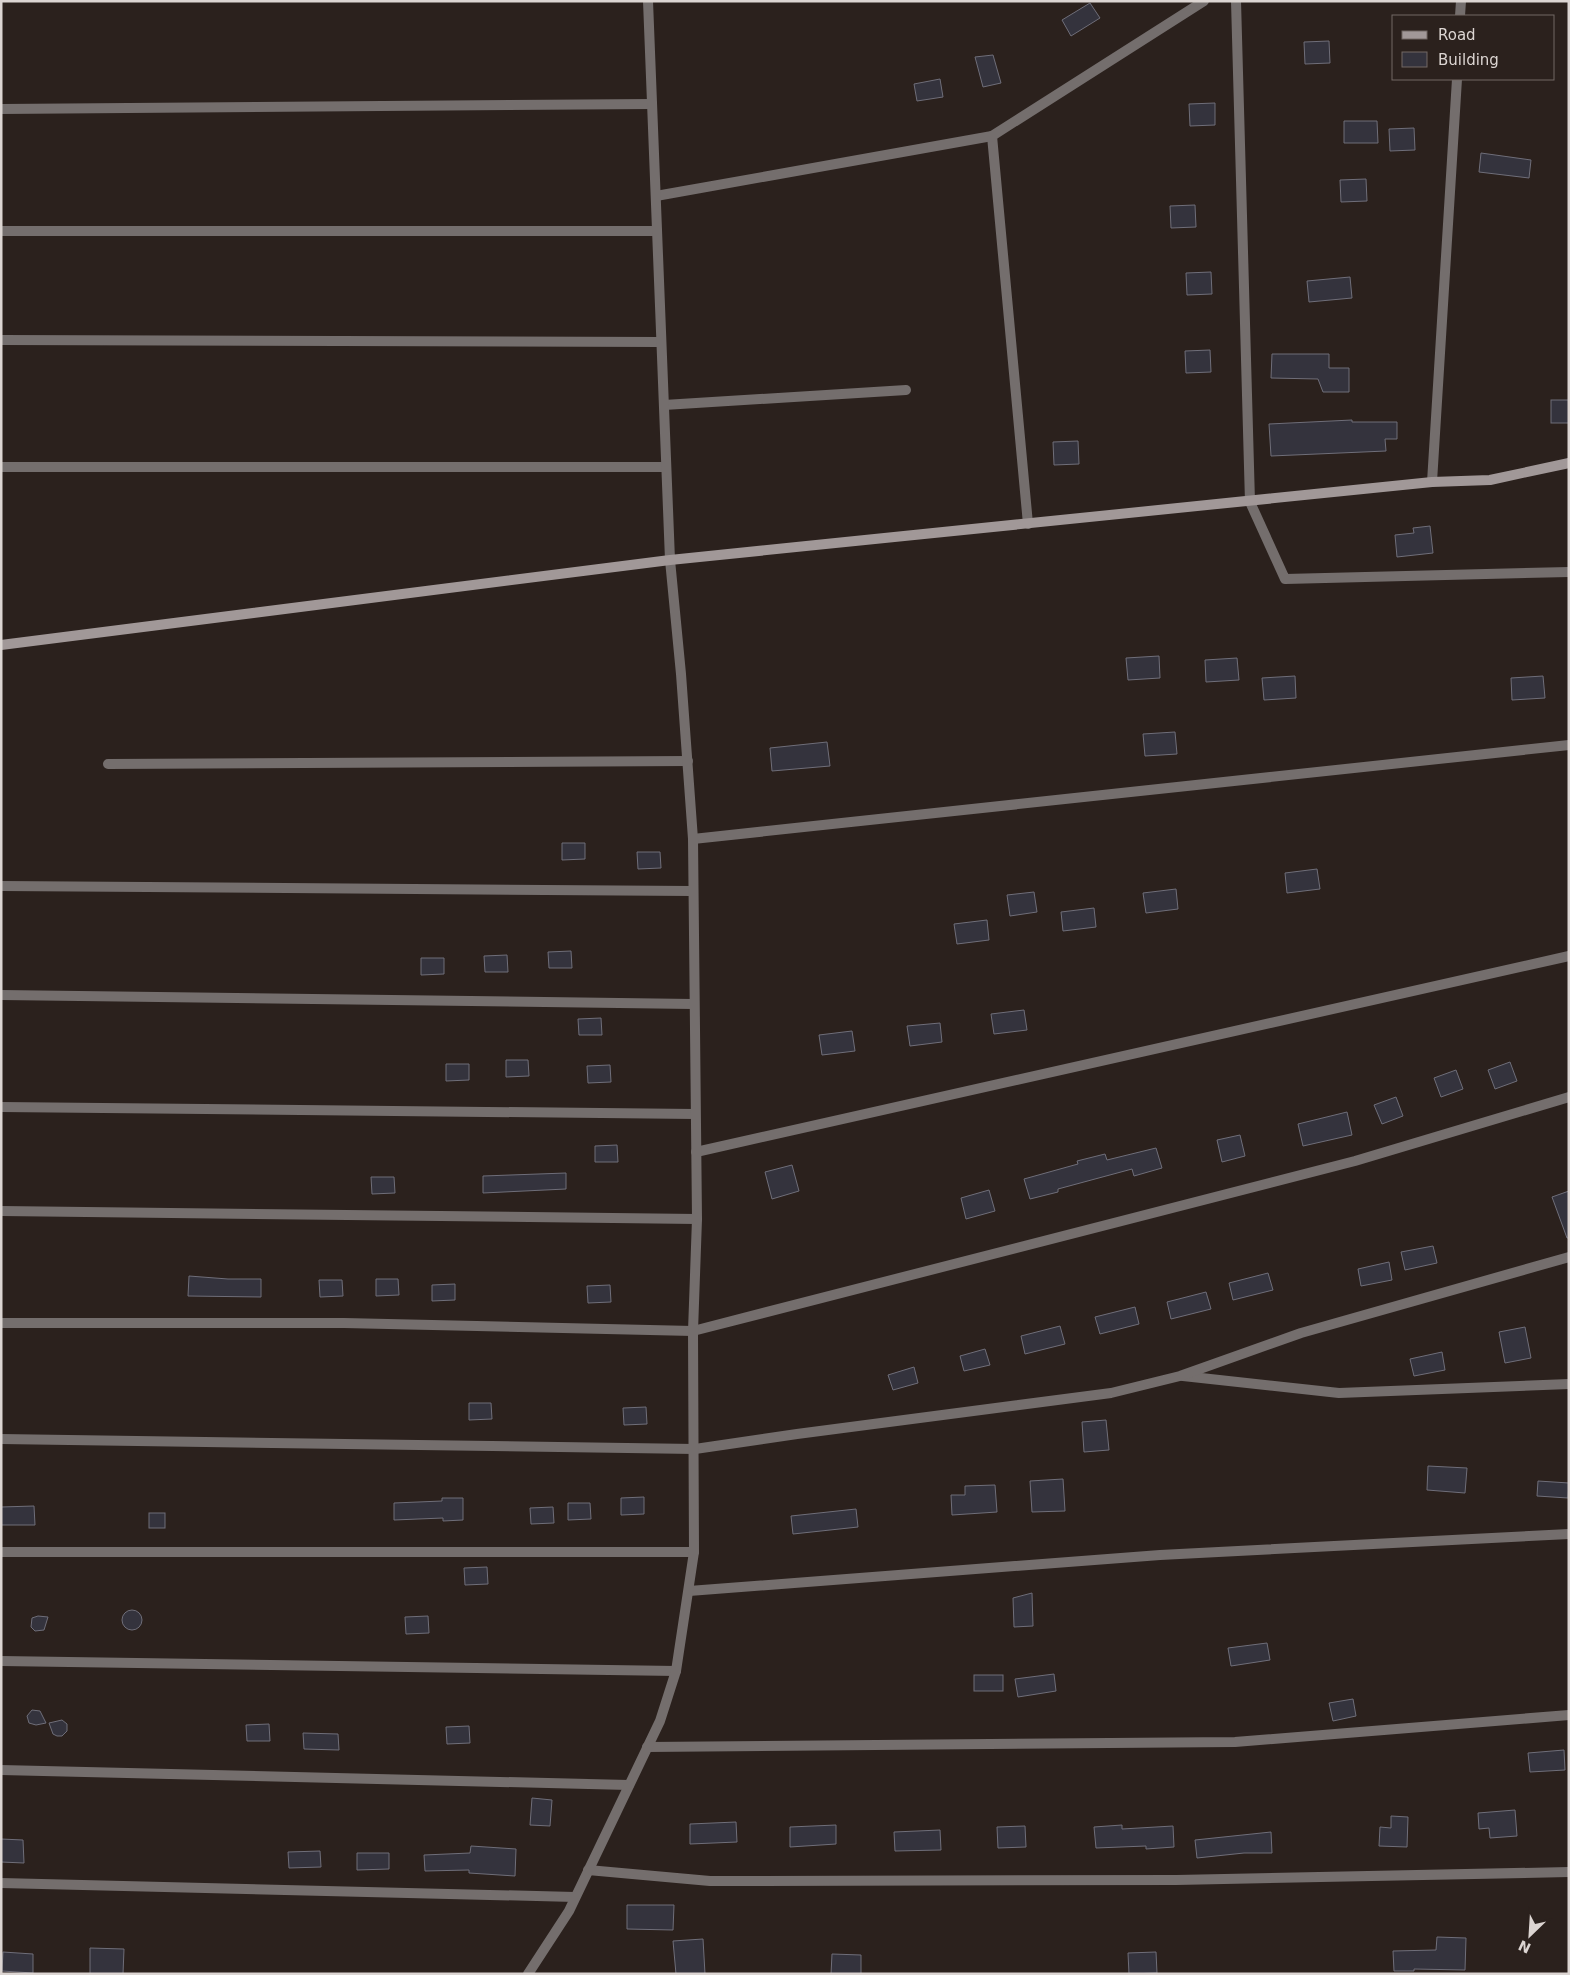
<svg xmlns="http://www.w3.org/2000/svg" width="1570" height="1975" viewBox="0 0 1570 1975" font-family="'DejaVu Sans',sans-serif">
  <rect width="100%" height="100%" fill="#2b211d"/>
  <g fill="#34333d" stroke="#6f6e79">
    <polygon points="1090,3 1100,18 1071,36 1062,20"/>
    <polygon points="1329,41 1330,63 1305,64 1304,42"/>
    <polygon points="993,55 1001,83 983,87 975,57"/>
    <polygon points="940,79 943,97 917,101 914,84"/>
    <polygon points="1215,103 1215,125 1190,126 1189,104"/>
    <polygon points="1344,121 1377,121 1378,143 1344,143"/>
    <polygon points="1414,128 1415,150 1390,151 1389,129"/>
    <polygon points="1481,153 1531,160 1529,178 1479,172"/>
    <polygon points="1366,179 1367,201 1341,202 1340,180"/>
    <polygon points="1195,205 1196,227 1171,228 1170,206"/>
    <polygon points="1211,272 1212,294 1187,295 1186,273"/>
    <polygon points="1350,277 1352,298 1309,302 1307,281"/>
    <polygon points="1210,350 1211,372 1186,373 1185,351"/>
    <polygon points="1272,354 1329,354 1329,368 1349,368 1349,392 1323,392 1318,379 1271,378"/>
    <rect x="1551" y="400" width="18" height="23"/>
    <polygon points="1352,420 1352,422 1397,422 1397,439 1385,439 1386,451 1271,456 1269,424"/>
    <polygon points="1078,441 1079,464 1054,465 1053,442"/>
    <polygon points="1430,526 1433,553 1397,557 1395,535 1414,533 1413,528"/>
    <polygon points="1159,656 1160,678 1128,680 1126,658"/>
    <polygon points="1237,658 1239,680 1206,682 1205,660"/>
    <polygon points="1295,676 1296,698 1264,700 1262,678"/>
    <polygon points="1543,676 1545,698 1512,700 1511,678"/>
    <polygon points="1175,732 1177,754 1145,756 1143,734"/>
    <polygon points="827,742 830,766 772,771 770,748"/>
    <polygon points="562,843 585,843 585,859 562,860"/>
    <polygon points="637,852 660,852 661,868 638,869"/>
    <polygon points="1317,869 1320,889 1287,893 1285,873"/>
    <polygon points="1176,889 1178,909 1146,913 1143,893"/>
    <polygon points="1034,892 1037,912 1010,916 1007,895"/>
    <polygon points="1094,908 1096,927 1063,931 1061,912"/>
    <polygon points="987,920 989,940 957,944 954,924"/>
    <polygon points="571,951 572,968 549,968 548,952"/>
    <polygon points="507,955 508,972 485,972 484,956"/>
    <polygon points="421,958 444,958 444,974 421,975"/>
    <polygon points="1024,1010 1027,1030 994,1034 991,1014"/>
    <polygon points="601,1018 602,1035 579,1035 578,1019"/>
    <polygon points="940,1023 942,1042 910,1046 907,1026"/>
    <polygon points="852,1031 855,1051 822,1055 819,1035"/>
    <polygon points="506,1060 528,1060 529,1076 506,1077"/>
    <polygon points="1510,1062 1517,1081 1495,1089 1488,1070"/>
    <polygon points="446,1064 469,1064 469,1080 446,1081"/>
    <polygon points="610,1065 611,1082 588,1083 587,1066"/>
    <polygon points="1456,1070 1463,1089 1441,1097 1434,1078"/>
    <polygon points="1396,1097 1403,1116 1382,1124 1374,1105"/>
    <polygon points="1347,1112 1352,1135 1303,1146 1298,1124"/>
    <polygon points="1240,1135 1245,1156 1222,1162 1217,1140"/>
    <polygon points="617,1145 618,1162 595,1162 595,1146"/>
    <polygon points="1156,1148 1162,1168 1134,1176 1132,1169 1058,1189 1058,1192 1030,1199 1024,1179 1078,1164 1077,1161 1105,1154 1107,1160"/>
    <polygon points="792,1165 799,1191 772,1199 765,1172"/>
    <polygon points="566,1173 566,1189 483,1193 483,1176"/>
    <polygon points="371,1177 394,1177 395,1193 372,1194"/>
    <polygon points="989,1190 995,1211 966,1219 961,1198"/>
    <polygon points="1569,1191 1569,1238 1567,1238 1552,1197"/>
    <polygon points="1433,1246 1437,1263 1405,1270 1401,1252"/>
    <polygon points="1389,1262 1392,1280 1361,1286 1358,1269"/>
    <polygon points="1268,1273 1273,1290 1233,1300 1229,1283"/>
    <polygon points="189,1276 228,1279 261,1279 261,1297 188,1296"/>
    <polygon points="376,1279 398,1279 399,1295 376,1296"/>
    <polygon points="319,1280 342,1280 343,1296 320,1297"/>
    <polygon points="455,1284 455,1300 432,1301 432,1285"/>
    <polygon points="610,1285 611,1302 588,1303 587,1286"/>
    <polygon points="1206,1292 1211,1309 1171,1319 1167,1302"/>
    <polygon points="1135,1307 1139,1324 1100,1334 1095,1317"/>
    <polygon points="1060,1326 1065,1344 1025,1354 1021,1336"/>
    <polygon points="1525,1327 1531,1358 1505,1363 1499,1332"/>
    <polygon points="985,1349 990,1365 964,1371 960,1356"/>
    <polygon points="1442,1352 1445,1370 1414,1376 1410,1359"/>
    <polygon points="914,1367 918,1383 893,1390 888,1375"/>
    <polygon points="469,1403 491,1403 492,1419 469,1420"/>
    <polygon points="646,1407 647,1424 624,1425 623,1408"/>
    <polygon points="1106,1420 1109,1450 1084,1452 1082,1422"/>
    <polygon points="1428,1466 1467,1468 1465,1493 1427,1490"/>
    <polygon points="1063,1479 1065,1511 1032,1512 1030,1481"/>
    <polygon points="1538,1481 1569,1483 1568,1498 1537,1496"/>
    <polygon points="995,1485 997,1512 952,1515 951,1495 965,1495 965,1486"/>
    <polygon points="644,1497 644,1514 621,1515 621,1498"/>
    <polygon points="442,1498 463,1498 463,1520 443,1521 443,1518 394,1520 394,1503 442,1501"/>
    <polygon points="568,1503 590,1503 591,1519 568,1520"/>
    <polygon points="34,1506 35,1525 1,1525 1,1507"/>
    <polygon points="553,1507 554,1523 531,1524 530,1508"/>
    <polygon points="856,1509 858,1527 793,1534 791,1516"/>
    <rect x="149" y="1513" width="16" height="15"/>
    <polygon points="487,1567 488,1584 465,1585 464,1568"/>
    <polygon points="1032,1593 1033,1626 1014,1627 1013,1598"/>
    <circle cx="132" cy="1620" r="10"/>
    <polygon points="38,1616 48,1617 44,1630 35,1631 31,1627 32,1618"/>
    <polygon points="428,1616 429,1633 406,1634 405,1617"/>
    <polygon points="1267,1643 1270,1660 1231,1666 1228,1648"/>
    <polygon points="1054,1674 1056,1691 1018,1697 1015,1679"/>
    <rect x="974" y="1675" width="29" height="16"/>
    <polygon points="1353,1699 1356,1716 1333,1721 1329,1703"/>
    <polygon points="32,1710 40,1711 46,1723 36,1725 29,1723 27,1716"/>
    <polygon points="62,1720 67,1724 67,1731 62,1736 57,1736 53,1734 49,1723"/>
    <polygon points="269,1724 270,1741 247,1741 246,1725"/>
    <polygon points="469,1726 470,1743 447,1744 446,1727"/>
    <polygon points="303,1733 338,1734 339,1750 304,1749"/>
    <polygon points="1564,1750 1565,1770 1530,1772 1528,1753"/>
    <polygon points="532,1798 552,1800 550,1826 530,1825"/>
    <polygon points="1515,1810 1517,1836 1490,1838 1489,1828 1479,1829 1478,1813"/>
    <polygon points="1391,1816 1408,1817 1407,1847 1379,1846 1380,1827 1391,1828"/>
    <polygon points="736,1822 737,1842 690,1844 690,1824"/>
    <polygon points="836,1825 836,1844 790,1847 790,1827"/>
    <polygon points="1122,1825 1122,1829 1173,1826 1174,1847 1146,1849 1146,1846 1096,1848 1094,1827"/>
    <polygon points="1025,1826 1026,1847 998,1848 997,1827"/>
    <polygon points="940,1830 941,1850 895,1851 894,1832"/>
    <polygon points="1271,1832 1272,1853 1244,1853 1197,1858 1195,1840"/>
    <polygon points="1,1839 23,1840 24,1863 1,1862"/>
    <polygon points="471,1846 516,1849 515,1876 469,1873 469,1870 425,1871 424,1855 470,1853"/>
    <polygon points="320,1851 321,1867 289,1868 288,1852"/>
    <polygon points="357,1853 389,1853 389,1869 357,1870"/>
    <polygon points="627,1905 674,1905 673,1930 627,1929"/>
    <polygon points="1437,1937 1466,1938 1465,1970 1414,1969 1414,1971 1394,1971 1393,1951 1436,1950"/>
    <polygon points="703,1939 705,1974 676,1974 673,1941"/>
    <polygon points="90,1948 124,1949 123,1974 90,1974"/>
    <polygon points="3,1952 33,1954 33,1973 2,1971"/>
    <polygon points="1156,1952 1157,1973 1129,1974 1128,1953"/>
    <polygon points="832,1954 861,1955 861,1974 831,1974"/>
  </g>
  <g fill="none" stroke-linecap="round" stroke-linejoin="round">
    <g stroke="#746e6d" stroke-width="10">
      <polyline points="1236,1 1250,502 1285,579 1569,572"/>
      <polyline points="1460,16 1461,1"/>
      <polyline points="1,109 652,104"/>
      <polyline points="992,136 1028,524"/>
      <polyline points="656,196 992,136 1204,1"/>
      <polyline points="1,231 657,231"/>
      <polyline points="1,340 661,342"/>
      <polyline points="664,405 906,390"/>
      <polyline points="1,467 666,467"/>
      <polyline points="1432,482 1457,79"/>
      <polyline points="108,764 688,761"/>
      <polyline points="693,839 1569,745"/>
      <polyline points="1,886 692,891"/>
      <polyline points="1,995 693,1004"/>
      <polyline points="1,1107 695,1114"/>
      <polyline points="696,1152 1569,956"/>
      <polyline points="1,1211 697,1219"/>
      <polyline points="1,1323 344,1323 693,1331 1355,1161 1569,1097"/>
      <polyline points="1183,1376 1339,1393 1569,1384"/>
      <polyline points="1,1439 695,1449 797,1434 1111,1393 1180,1376 1301,1333 1569,1257"/>
      <polyline points="1,1552 694,1552"/>
      <polyline points="689,1591 1160,1555 1569,1534"/>
      <polyline points="1,1661 676,1671"/>
      <polyline points="647,1747 1235,1742 1569,1715"/>
      <polyline points="1,1770 629,1785"/>
      <polyline points="588,1870 710,1881 1176,1880 1569,1872"/>
      <polyline points="1,1883 575,1897"/>
      <polyline points="528,1974 569,1911 660,1721 676,1671 694,1552 693,1331 697,1219 693,839 681,674 670,560 648,1"/>
    </g>
    <polyline stroke="#a19898" stroke-width="10" points="1,645 670,560 1432,482 1490,480 1569,463"/>
  </g>
  <rect width="1570" height="1975" fill="none" stroke="#dcd5d2" stroke-width="5"/>
  <rect x="1392" y="15" width="162" height="65" fill="#2b211d" stroke="#726965"/>
  <rect x="1402" y="31" width="25" height="8" fill="#a19898" stroke="#726965"/>
  <text x="1438" y="40" font-size="15" fill="#dcd5d2">Road</text>
  <rect x="1402" y="52" width="25" height="15" fill="#34333d" stroke="#726965"/>
  <text x="1438" y="65" font-size="15" fill="#dcd5d2">Building</text>
  <g transform="translate(1530 1935) rotate(205)" stroke="#2b211d" stroke-width="4" paint-order="stroke">
  <path d="M0-4L9 19L0 12L-9 19Z" fill="#dcd5d2"/>
  <text y="-8" font-size="14" font-weight="bold" text-anchor="middle" fill="#dcd5d2">N</text>
  </g>
</svg>
